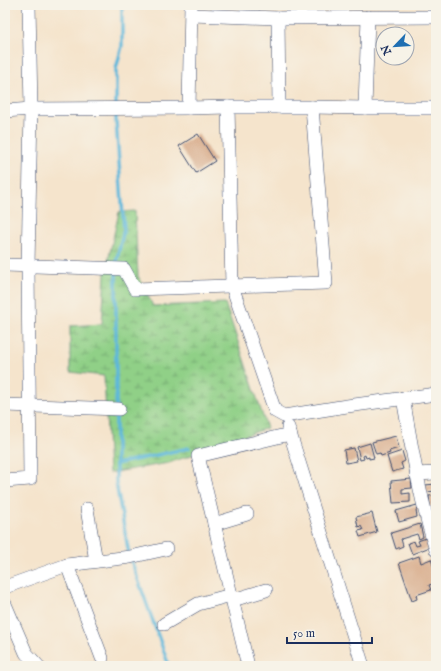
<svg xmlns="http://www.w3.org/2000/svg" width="441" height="671" viewBox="0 0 441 671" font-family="'IM FELL English',serif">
  <defs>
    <pattern id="wetland-marsh" width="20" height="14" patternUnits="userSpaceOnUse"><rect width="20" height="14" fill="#90d087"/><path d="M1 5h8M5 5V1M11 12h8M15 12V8" fill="none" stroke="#75a972"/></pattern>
  </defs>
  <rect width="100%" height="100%" fill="#f7f3e8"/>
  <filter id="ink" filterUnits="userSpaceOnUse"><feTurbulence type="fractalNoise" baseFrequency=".025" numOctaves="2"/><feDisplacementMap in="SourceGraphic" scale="8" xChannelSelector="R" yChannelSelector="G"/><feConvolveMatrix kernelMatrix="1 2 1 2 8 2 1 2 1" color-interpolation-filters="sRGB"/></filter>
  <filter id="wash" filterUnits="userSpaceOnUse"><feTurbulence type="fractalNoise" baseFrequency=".012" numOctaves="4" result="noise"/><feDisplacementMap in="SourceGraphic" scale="16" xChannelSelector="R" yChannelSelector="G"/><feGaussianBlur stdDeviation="0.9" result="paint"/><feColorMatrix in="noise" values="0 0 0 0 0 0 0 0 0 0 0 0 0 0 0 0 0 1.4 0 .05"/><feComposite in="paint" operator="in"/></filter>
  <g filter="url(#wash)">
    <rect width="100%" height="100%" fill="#f5e4cc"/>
    <polygon fill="url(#wetland-marsh)" stroke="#568072" points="135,211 138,276 153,306 225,303 267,428 169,463 109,473 104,376 70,372 70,326 102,324 105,274 119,212"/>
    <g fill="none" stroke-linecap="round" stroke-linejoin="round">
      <g stroke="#5db8db" stroke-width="3.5">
        <polyline points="122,5 122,46 116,69 116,121 124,229 116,263 116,483 129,554"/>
        <polyline points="116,464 189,448"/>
        <polyline points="131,560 169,666"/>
      </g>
    </g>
    <g id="blocks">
      <g fill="#d8ac8b">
        <polygon points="198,134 215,161 196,173 179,146"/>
        <polygon points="396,436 399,448 389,451 390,453 381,456 380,453 376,454 372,442"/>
        <polygon points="370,443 374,458 369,459 369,457 366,458 365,455 363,456 364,459 360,460 357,447"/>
        <polygon points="354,448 357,461 346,463 344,450"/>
        <polygon points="402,451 405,461 401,463 403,469 392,472 387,456"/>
        <polygon points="411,479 412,488 402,489 402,494 410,493 410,502 393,503 391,481"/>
        <polygon points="436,484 436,491 426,492 425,485"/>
        <polygon points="436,495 436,512 431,513 429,496"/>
        <polygon points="417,505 419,509 416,510 417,517 399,522 396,511"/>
        <polygon points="372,513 377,532 360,537 358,531 363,530 361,526 358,527 356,517"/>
        <polygon points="420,524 423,537 419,539 417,534 401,539 403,546 396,549 391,533"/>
        <polygon points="426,538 430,547 412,554 408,543 414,541 416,546 420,545 418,541"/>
        <polygon points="419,556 421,563 431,559 436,574 436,583 429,585 431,590 416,595 417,599 412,601 399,563"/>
      </g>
    </g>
  </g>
  <g filter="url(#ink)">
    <use href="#blocks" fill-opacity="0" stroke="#3c4a6e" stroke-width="1"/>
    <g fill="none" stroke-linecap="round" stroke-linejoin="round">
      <defs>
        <g id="minor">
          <polyline points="191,15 278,18 436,17"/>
          <polyline points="278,18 279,107"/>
          <polyline points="228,107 232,286 275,411 284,416 347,406 436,394"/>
          <polyline points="189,108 191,5"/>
          <polyline points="365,108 368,17"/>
          <polyline points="5,111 31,109 189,108 228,107 312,107 365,108 436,108"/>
          <polyline points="5,265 124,269 135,289 326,283 312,107"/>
          <path d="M403 398C412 449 420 500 436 550"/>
          <polyline points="5,405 119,409"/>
          <polyline points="288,427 363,666"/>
          <polyline points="416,474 436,473"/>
          <polyline points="5,481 30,479 28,266 31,109 29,5"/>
          <polyline points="87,509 96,561"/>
          <polyline points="214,524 247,514"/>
          <polyline points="67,565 102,658"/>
          <polyline points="5,587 67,565 130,557 166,549"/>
          <polyline points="233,600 266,590"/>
          <polyline points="5,604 26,653 38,666"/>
          <polyline points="164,624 198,604 231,595"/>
          <polyline points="248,666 198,456 290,434"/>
        </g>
      </defs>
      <use href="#minor" stroke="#3c4a6e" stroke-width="14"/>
      <use href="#minor" stroke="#fff" stroke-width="13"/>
    </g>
  </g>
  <rect width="441" height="671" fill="none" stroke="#f7f3e8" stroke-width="20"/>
  <g transform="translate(395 46) rotate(245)"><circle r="19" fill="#f7f3e8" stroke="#9fa5b1"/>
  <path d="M0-3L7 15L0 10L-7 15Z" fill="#1f6fb2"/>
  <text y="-6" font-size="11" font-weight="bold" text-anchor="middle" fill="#1b2f5e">N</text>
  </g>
  <path d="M287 637v6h85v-6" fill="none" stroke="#1b2f5e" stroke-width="2"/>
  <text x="293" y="637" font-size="12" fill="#1b2f5e" stroke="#f7f3e8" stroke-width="3" paint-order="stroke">50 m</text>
</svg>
